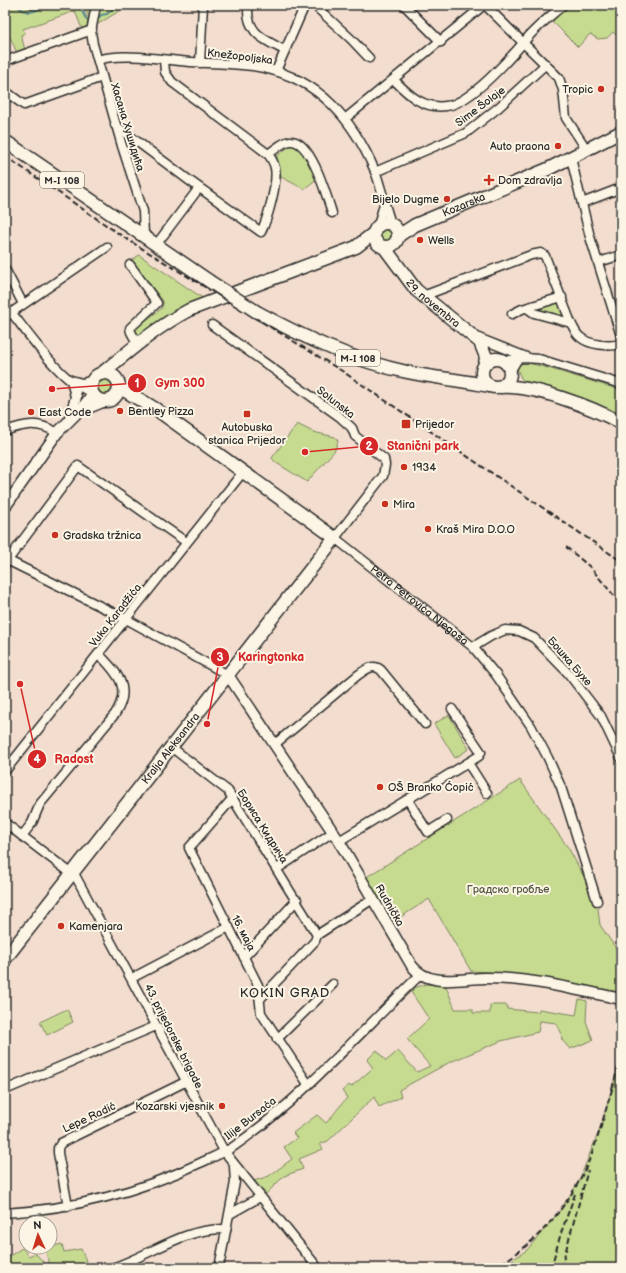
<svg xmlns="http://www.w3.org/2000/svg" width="626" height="1273" viewBox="0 0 626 1273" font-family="'Balsamiq Sans',sans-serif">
  <rect width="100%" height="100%" fill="#f3ddce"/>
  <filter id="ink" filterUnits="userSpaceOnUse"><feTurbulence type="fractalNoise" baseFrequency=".025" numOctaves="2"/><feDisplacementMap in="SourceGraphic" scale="8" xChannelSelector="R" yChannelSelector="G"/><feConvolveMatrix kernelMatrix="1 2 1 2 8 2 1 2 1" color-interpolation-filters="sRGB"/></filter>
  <g filter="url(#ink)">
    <g fill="#c7db90" stroke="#79835e">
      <polygon points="5,5 20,5 31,9 41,5 80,5 86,16 90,18 90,26 82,29 75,11 23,29 25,33 21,35 25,50 17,53 10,37 5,39"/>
      <polygon points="82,5 93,5 91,16 87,14"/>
      <polygon points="111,5 135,5 136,9 124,8 95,26 99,8 109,8"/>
      <polygon points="568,5 621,5 621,39 613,32 607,38 598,39 590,34 578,47 551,20"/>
      <polygon points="291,145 302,149 318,178 304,189 281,177 277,156"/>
      <circle cx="386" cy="236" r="6"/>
      <polygon points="139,255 204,299 183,309 137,336 135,330 137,327 161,309 163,305 163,301 131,261"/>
      <polygon points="559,302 567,318 535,310"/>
      <polygon points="520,363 527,363 541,366 621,390 621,416 566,392 524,381 521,378 517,369"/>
      <circle cx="105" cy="387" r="9"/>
      <polygon points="297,424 313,432 335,437 338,441 335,450 307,482 275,462 272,458"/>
      <polygon points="449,715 469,749 455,758 434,724"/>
      <path d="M520 780 569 849 597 901 600 925 621 956 619 992C570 983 521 973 471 971L429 899 391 923 365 878Z"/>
      <path d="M426 984H445L455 1009H473V1013H490V1005H507V1009L538 1012 539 1009 576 1015 579 999 587 1001 586 1021 593 1040 570 1049 562 1040 561 1032 556 1023 540 1021 538 1032 501 1041 450 1062 399 1090 401 1097 379 1107 374 1097 328 1141 320 1144 323 1149 299 1159 303 1169 284 1176 266 1194 254 1181 269 1176 292 1159 284 1147 297 1138 293 1133 317 1115 326 1123C334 1115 339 1106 347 1098L342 1091 349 1085 351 1087 373 1068 367 1060 377 1050 386 1061 398 1051 417 1072 430 1066 407 1039 429 1019 411 992 414 988Z"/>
      <polygon points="67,1009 73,1022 47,1035 40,1022"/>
      <polygon points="621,1057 621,1268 500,1268 527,1250 558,1213 578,1183 601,1126"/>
      <polygon points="62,1244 64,1252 81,1249 89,1268 50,1268 45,1248"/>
      <polygon points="22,1248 29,1256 35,1253 49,1268 5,1268 5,1259"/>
    </g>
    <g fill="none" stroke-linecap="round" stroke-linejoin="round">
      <g stroke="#5a8a8e" stroke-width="2">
        <path d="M17 5C25 15 35 13 44 5"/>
        <polyline points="79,5 86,19 91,21"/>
        <polyline points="97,20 101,15 107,14 118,5"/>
      </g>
      <defs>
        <g id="minor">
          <polyline points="96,5 91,32 93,44 122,146 143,211 144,236"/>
          <path d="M248 5C246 33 263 39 284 50"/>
          <polyline points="314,5 351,39 369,58"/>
          <polyline points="404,5 441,42"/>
          <polyline points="485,5 559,78 563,90 566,118 587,150"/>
          <path d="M98 60C122 52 165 60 191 62 215 64 240 63 264 68 320 80 353 120 375 171 382 189 385 208 392 226"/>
          <polyline points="5,61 92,30"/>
          <polyline points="200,63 203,5"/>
          <polyline points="276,71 305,5"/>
          <path d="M394 80C409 95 423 109 446 106 470 104 513 55 529 36 539 25 552 15 563 5"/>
          <polyline points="5,91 24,105 102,77"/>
          <polyline points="346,118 484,5"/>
          <path d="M115 125 190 181 261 232C268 218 278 182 275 168 274 163 271 158 268 154L172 82 165 72 164 60"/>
          <path d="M268 154C275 150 282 142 290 141 311 139 327 197 332 213"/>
          <polyline points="571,158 590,237 621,336"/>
          <polyline points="375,172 466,133 499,107 546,64"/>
          <polyline points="582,203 621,188"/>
          <polyline points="378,226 384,204"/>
          <polyline points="156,245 199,188"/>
          <polyline points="599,262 621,255"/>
          <polyline points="130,265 157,303 130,328 131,332 137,343"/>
          <polyline points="5,269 23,304"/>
          <polyline points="423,296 531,255 541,253 545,256 571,323"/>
          <path d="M527 308 534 313 571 323C574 328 575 333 580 337 589 345 609 347 621 344"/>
          <path d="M11 312C28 333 66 389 92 391"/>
          <polyline points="512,314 522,309 562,297"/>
          <polyline points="5,317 107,247"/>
          <path id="s1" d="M212 325 340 417 352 428 355 436 384 459 385 465 383 476 335 538 473 647 496 675 531 726 548 758 561 787 597 901"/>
          <polyline points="476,337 529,358"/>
          <polyline points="503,361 524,358 539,359 621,384"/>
          <polyline points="510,372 517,360"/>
          <polyline points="71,380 82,383 93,380"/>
          <path d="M5 431C25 424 38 421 57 433"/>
          <polyline points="5,559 126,619 228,675"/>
          <polyline points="8,560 78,466 186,542"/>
          <polyline points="473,647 491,636 505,630 519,631 534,638 568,673 601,716 621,758"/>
          <path d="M275 744 358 675C365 670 373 663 381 670L425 724"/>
          <polyline points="171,747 228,791 317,935"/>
          <polyline points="468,763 487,793"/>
          <polyline points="5,771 243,472"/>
          <polyline points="233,798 189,848 258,985 261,1013 308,1084"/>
          <polyline points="408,800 428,832 447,820"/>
          <polyline points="5,823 76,877 224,1151 318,1268"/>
          <path d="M22 836 32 823 40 804 115 714C132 688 118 674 99 654"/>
          <polyline points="339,841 479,756 481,752 452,709"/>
          <polyline points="277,869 333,832"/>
          <polyline points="244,957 297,900"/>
          <polyline points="132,978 229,927"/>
          <polyline points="260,999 315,941 317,935 373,899"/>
          <polyline points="277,1039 333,984"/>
          <polyline points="5,1090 156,1026"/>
          <polyline points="68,1206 58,1153 58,1148 61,1143 185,1082"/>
          <path d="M5 1213C72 1209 139 1192 200 1163 211 1158 223 1153 233 1147 302 1099 359 1033 420 975"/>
          <polyline points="230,1214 260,1197"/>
          <path d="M112 1268C152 1255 182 1228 226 1229"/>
          <polyline points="219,1268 235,1182 234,1167"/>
        </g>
        <g id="tertiary">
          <polyline points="83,410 105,401"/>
          <polyline points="70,418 76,397 73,384"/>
          <polyline points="5,507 57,433 83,407 93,393"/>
          <path d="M228 675 339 841 412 966C429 988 461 978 486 978 531 978 577 990 621 999"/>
        </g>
        <g id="primary">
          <polyline points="5,141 209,281"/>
          <circle cx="386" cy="235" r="12"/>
          <path id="s2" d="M398 236 415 225 548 169 621 132"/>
          <path id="s3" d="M384 247 416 290 480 342 486 357 485 364"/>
          <path d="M257 312C305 338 354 361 407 372 434 378 462 380 489 386"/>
          <circle cx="496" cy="373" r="14"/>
          <circle cx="105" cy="387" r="14"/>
          <path d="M101 374C130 350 157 327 189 310L356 247 374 233"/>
          <path d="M501 387C534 385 592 407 621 423"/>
          <path id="s4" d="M5 959 335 538 157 410 119 387"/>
        </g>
      </defs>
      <use href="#minor" stroke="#2b2b2b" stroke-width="11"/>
      <use href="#tertiary" stroke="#2b2b2b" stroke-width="13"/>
      <use href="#primary" stroke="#2b2b2b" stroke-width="15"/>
      <use href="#minor" stroke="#fcf5e5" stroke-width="8"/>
      <use href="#tertiary" stroke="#fcf5e5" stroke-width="10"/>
      <use href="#primary" stroke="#fcf5e5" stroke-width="12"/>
      <g stroke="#2b2b2b" stroke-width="2" stroke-dasharray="6 3" stroke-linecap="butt">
        <polyline points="5,156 125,238 342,371 621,561"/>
        <polyline points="566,547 590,567 621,604"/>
        <polyline points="612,1089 621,1057"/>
        <path d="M493 1268C535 1246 569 1206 588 1163 599 1138 605 1110 614 1084"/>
        <polyline points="551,1268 561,1233 575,1194"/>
        <polyline points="561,1268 588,1170"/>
      </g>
      <defs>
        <polyline id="primary-bridge" points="209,281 257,312"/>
      </defs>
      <use href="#primary-bridge" stroke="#2b2b2b" stroke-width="15" stroke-linecap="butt"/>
      <use href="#primary-bridge" stroke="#fcf5e5" stroke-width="12"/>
    </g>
  </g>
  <g fill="#c8321e" stroke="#fcf5e5" stroke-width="1.5">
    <circle cx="601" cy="89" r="4"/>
    <circle cx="558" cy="146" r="4"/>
    <path d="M487 174h4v4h4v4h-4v4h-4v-4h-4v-4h4z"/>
    <circle cx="447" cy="199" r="4"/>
    <circle cx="420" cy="240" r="4"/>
    <circle cx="120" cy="411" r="4"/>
    <circle cx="31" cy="412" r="4"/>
    <rect x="243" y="410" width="8" height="8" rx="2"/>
    <rect x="401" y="419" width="10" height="10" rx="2"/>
    <circle cx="404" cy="467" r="4"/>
    <circle cx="385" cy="504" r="4"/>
    <circle cx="428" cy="529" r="4"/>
    <circle cx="55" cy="535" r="4"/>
    <circle cx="380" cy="787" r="4"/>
    <circle cx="61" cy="926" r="4"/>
    <circle cx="222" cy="1106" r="4"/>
  </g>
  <g text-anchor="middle" stroke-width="4" stroke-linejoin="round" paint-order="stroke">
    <g fill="#fcf5e5" stroke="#6a6863" stroke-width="1">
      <rect x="40" y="172" width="44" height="16" rx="3"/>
      <rect x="336" y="350" width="44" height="16" rx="3"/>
    </g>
    <g font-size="10" font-weight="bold" fill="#2b2b2b">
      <text x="62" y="184">M-I 108</text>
      <text x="358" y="362">M-I 108</text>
    </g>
    <g font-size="11" fill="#2b2b2b" stroke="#fcf5e5">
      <text transform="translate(240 56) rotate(7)" y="4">Knežopoljska</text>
      <text transform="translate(480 106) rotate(-37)" y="4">Sime Šolaje</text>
      <text transform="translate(128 127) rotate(73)" y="4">Хасана Хушидића</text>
      <text dy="4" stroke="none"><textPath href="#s2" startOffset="73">Kozarska</textPath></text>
      <text dy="4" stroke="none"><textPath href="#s3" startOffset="75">29. novembra</textPath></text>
      <text transform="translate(336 402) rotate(38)" y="4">Solunska</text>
      <text dy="4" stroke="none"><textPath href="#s1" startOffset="423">Petra Petrovića Njegoša</textPath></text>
      <text transform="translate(115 615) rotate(-52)" y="4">Vuka Karadžića</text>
      <text transform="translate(570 661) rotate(49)" y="4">Бошка Бухе</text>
      <text dy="4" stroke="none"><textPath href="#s4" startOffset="268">Kralja Aleksandra</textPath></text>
      <text transform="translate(263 826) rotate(58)" y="4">Бориса Kидрича</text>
      <text transform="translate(390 905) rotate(60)" y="4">Rudnička</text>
      <text transform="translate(244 933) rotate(63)" y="4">16. маја</text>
      <text transform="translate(174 1036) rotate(63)" y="4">43. prijedorske brigade</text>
      <text transform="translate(89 1117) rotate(-25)" y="4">Lepe Radić</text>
      <text transform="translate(250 1118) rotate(-38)" y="4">Ilije Bursaća</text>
    </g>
    <g font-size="11" fill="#2b2b2b" stroke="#fcf5e5" text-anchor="start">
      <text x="593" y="93" text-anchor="end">Tropic</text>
      <text x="550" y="150" text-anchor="end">Auto praona</text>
      <text x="498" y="184">Dom zdravlja</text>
      <text x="439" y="203" text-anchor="end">Bijelo Dugme</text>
      <text x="428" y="244">Wells</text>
      <text x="128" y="415">Bentley Pizza</text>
      <text x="39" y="416">East Code</text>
      <text x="415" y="428">Prijedor</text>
      <text x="247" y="431" text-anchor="middle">Autobuska<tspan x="247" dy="13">stanica Prijedor</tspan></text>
      <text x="412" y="471">1934</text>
      <text x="393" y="508">Mira</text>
      <text x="436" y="533">Kraš Mira D.O.O</text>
      <text x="63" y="539">Gradska tržnica</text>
      <text x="388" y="791">OŠ Branko Ćopić</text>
      <text x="69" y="930">Kamenjara</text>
      <text x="214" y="1110" text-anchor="end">Kozarski vjesnik</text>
    </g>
    <g font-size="11" fill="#525744" stroke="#fcf5e5">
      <text x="508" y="893">Градско гробље</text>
    </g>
    <g font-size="13" letter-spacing="1" fill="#2b2b2b" stroke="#fcf5e5">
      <text x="285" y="997">KOKIN GRAD</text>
    </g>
  </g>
  <path fill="none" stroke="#d62828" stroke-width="1.5" d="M52 389L137 383M305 452L369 446M207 724L220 657M20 684L37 759"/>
  <g fill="#d62828" stroke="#fcf5e5" stroke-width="1.5">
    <circle cx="52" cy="389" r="4"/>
    <circle cx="305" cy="452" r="4"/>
    <circle cx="207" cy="724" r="4"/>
    <circle cx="20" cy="684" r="4"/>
    <circle cx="137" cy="383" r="10"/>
    <circle cx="369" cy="446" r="10"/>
    <circle cx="220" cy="657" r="10"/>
    <circle cx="37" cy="759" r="10"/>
  </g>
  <g font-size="12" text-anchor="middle" font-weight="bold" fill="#fff">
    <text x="137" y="387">1</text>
    <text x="369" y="450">2</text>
    <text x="220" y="661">3</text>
    <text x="37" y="763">4</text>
  </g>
  <g font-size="12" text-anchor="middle" font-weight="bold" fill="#d62828" stroke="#fcf5e5" stroke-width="4" stroke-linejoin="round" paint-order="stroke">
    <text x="180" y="387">Gym 300</text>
    <text x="423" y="450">Stanični park</text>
    <text x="271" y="661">Karingtonka</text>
    <text x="74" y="763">Radost</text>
  </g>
  <rect width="626" height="1273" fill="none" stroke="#fcf5e5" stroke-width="20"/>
  <rect x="10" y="10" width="606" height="1253" fill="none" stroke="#2b2b2b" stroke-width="1.5" filter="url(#ink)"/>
  <g transform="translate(38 1235) rotate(356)"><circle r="19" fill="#fcf5e5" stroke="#a8a49b"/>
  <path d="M0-3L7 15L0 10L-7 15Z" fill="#c8321e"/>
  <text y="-6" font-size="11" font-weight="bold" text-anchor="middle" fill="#2b2b2b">N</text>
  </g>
</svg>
